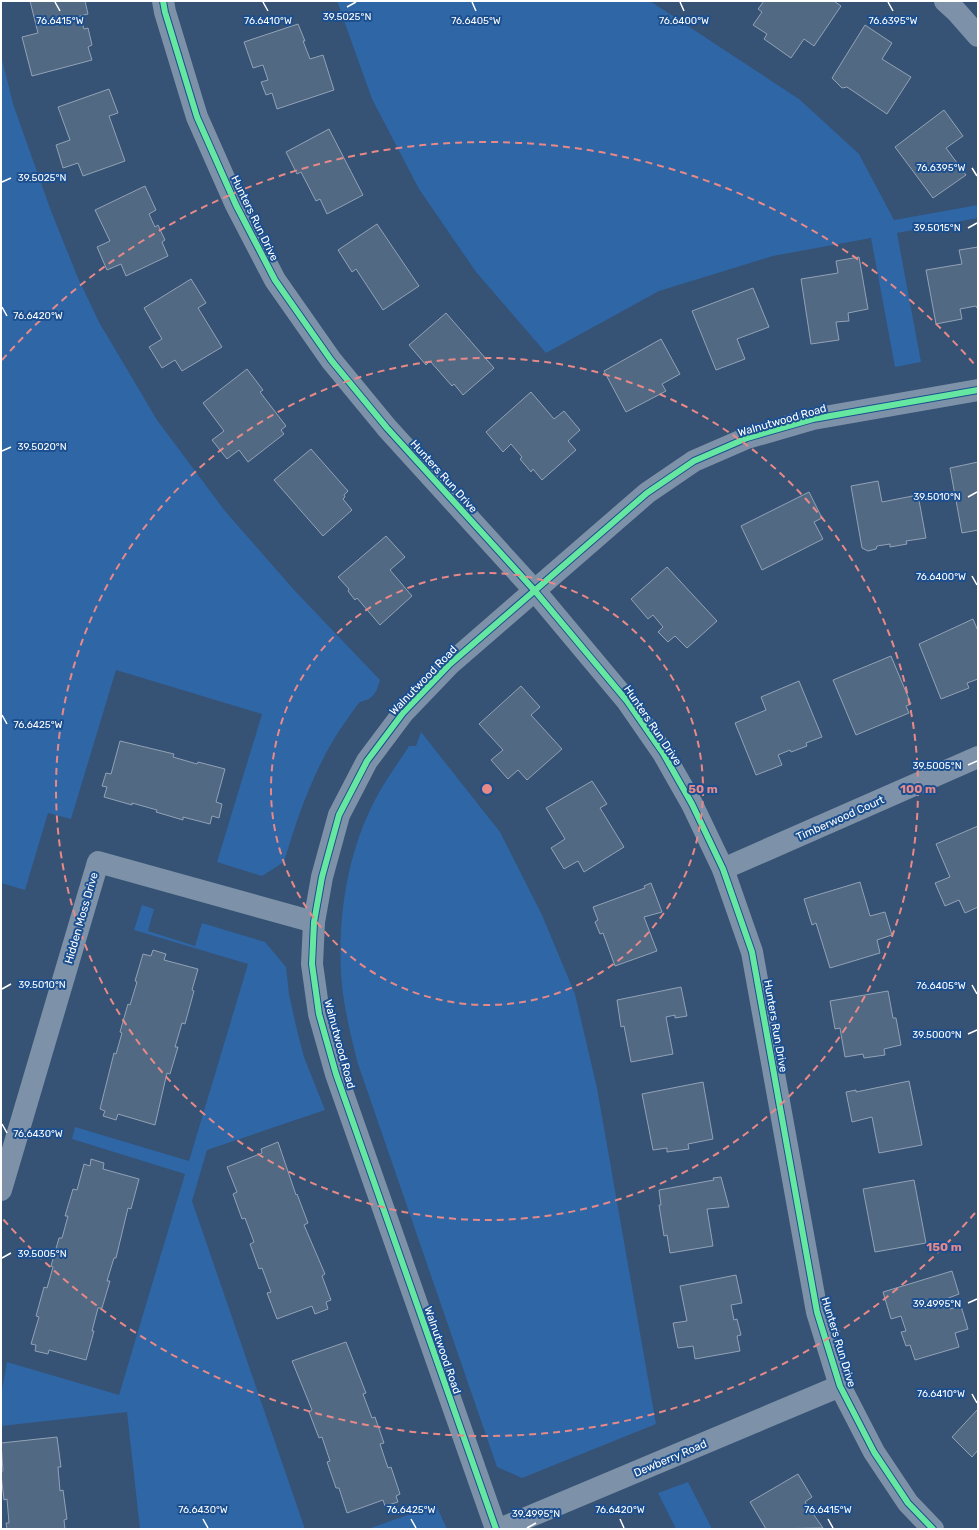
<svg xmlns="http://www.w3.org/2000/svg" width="979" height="1530" viewBox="0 0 979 1530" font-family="Rubik,sans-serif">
  <rect width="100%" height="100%" fill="#365274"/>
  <g fill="#2f66a5">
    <polygon points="337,1 650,1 799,99 859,154 894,220 978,205 978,218 897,233 921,362 895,367 871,238 773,256 659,291 546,353 476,272 419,189 372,99"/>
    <path d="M1 55 13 104 51 211 78 278 99 322 157 420 225 511 295 591 380 680C378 686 376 695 370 698 367 701 362 700 359 703 353 710 347 720 341 728 314 769 298 815 284 862L262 876 217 862 262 714 116 670 71 819 48 813 25 890 1 883Z"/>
    <path d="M421 732 500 832 542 915 575 994 597 1088 656 1424 522 1478 497 1467 357 1061C351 1036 345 1012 342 986 336 920 347 847 381 789 390 774 400 760 409 746H416Z"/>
    <polygon points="142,905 154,909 148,931 195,946 202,923 265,942 286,967 289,994 296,1026 304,1057 325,1110 207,1150 192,1201 305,1529 140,1529 127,1412 1,1426 1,1396 7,1362 119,1395 185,1174 72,1139 75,1127 189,1161 248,964 134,930"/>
    <polygon points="688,1482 712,1529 676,1529 658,1493"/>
    <polygon points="436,1505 447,1529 368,1529"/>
  </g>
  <g fill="#526984" stroke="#92a2b6">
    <polygon points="30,1 85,1 88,14 80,16 84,29 88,28 92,45 88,47 92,60 32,76 22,37 38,33"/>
    <polygon points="764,1 834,1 841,6 814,46 804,39 791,58 764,39 767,34 753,25 762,12 758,9"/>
    <polygon points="298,24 305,41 303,41 310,59 323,55 334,90 277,109 272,93 266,95 261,82 268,80 263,65 253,68 244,42"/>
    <polygon points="865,25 892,43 882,59 911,77 887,114 847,87 842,88 832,78"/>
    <polygon points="109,89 118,113 109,116 125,161 83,176 78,163 63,168 56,145 70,140 58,107"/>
    <polygon points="944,110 963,136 946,148 966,175 933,198 895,147"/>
    <polygon points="329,129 363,195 327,214 320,199 316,201 301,172 297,174 286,152"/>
    <polygon points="145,186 156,210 149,214 155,227 158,225 165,240 162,242 168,256 126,276 121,264 107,270 97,247 110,241 95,210"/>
    <polygon points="377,224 419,286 383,310 356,269 352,272 338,250"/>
    <polygon points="978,247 978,308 977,308 976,306 960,309 962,319 936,324 926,270 962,264 959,250"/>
    <polygon points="859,257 868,309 848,313 849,321 836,322 839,340 811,344 801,279 838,273 836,261"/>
    <polygon points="191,279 206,303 198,308 222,347 182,371 175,360 162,368 149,347 162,339 144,308"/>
    <polygon points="753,288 769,327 737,339 745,359 716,370 692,311"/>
    <polygon points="446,313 494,368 463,395 454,384 452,386 430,361 426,365 409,345"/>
    <polygon points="661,339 680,374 662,384 666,391 626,412 604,371"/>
    <polygon points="247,369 263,390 260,392 286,426 281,430 284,434 248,462 239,450 227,459 212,440 224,431 203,403"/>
    <polygon points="531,392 554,419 564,411 580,430 568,441 576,450 542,480 533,469 531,472 520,459 522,457 511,444 503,452 486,432"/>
    <polygon points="311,449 348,491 344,495 345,497 343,499 352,510 323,536 274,480"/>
    <polygon points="978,462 978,530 962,533 950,468"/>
    <polygon points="878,481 882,502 918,495 926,538 906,541 907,544 890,547 890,544 877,546 876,549 868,551 862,548 851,486"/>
    <polygon points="809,492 822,518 814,522 823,539 762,570 741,526"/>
    <polygon points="386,536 405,557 390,570 412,596 380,625 357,598 355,600 348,591 349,589 338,577"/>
    <polygon points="667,567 717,621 687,648 675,636 668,642 658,632 663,627 653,615 648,619 631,599"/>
    <polygon points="973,619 978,631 978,679 967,683 969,688 941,699 919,644"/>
    <polygon points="891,656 911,704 906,706 909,713 856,735 833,680"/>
    <polygon points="799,681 822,737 806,743 807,746 791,752 790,750 778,755 782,765 756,775 735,723 766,710 761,697"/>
    <polygon points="521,686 540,707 531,715 562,749 527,780 518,770 508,779 491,760 503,750 479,724"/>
    <polygon points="120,741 174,754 173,757 197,764 198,762 225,769 216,802 222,804 219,818 212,816 210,824 183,817 183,820 156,812 157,810 132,803 132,805 104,797 107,787 102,786 106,773 111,774"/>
    <polygon points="592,781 607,804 600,808 624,847 584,872 578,861 564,869 551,848 565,839 546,808"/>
    <polygon points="978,826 978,907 965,913 959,900 945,906 935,883 950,877 936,844"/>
    <polygon points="860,882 870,916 885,912 892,935 877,940 880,953 830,968 816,923 812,925 804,899"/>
    <polygon points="651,883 662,912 644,917 657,951 615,966 603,933 600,934 595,922 598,920 593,907 645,888 644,886"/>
    <polygon points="153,950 166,954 164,960 198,969 192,990 194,991 185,1024 182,1023 175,1047 178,1047 170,1074 167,1073 155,1125 118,1114 116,1120 103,1116 105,1111 100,1109 114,1053 116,1054 122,1033 120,1032 128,1004 130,1005 137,982 135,981 143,954 151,956"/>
    <polygon points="681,987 687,1016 675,1018 675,1015 666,1017 673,1054 631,1062 624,1026 621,1027 617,1000"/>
    <polygon points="888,991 893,1018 896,1018 901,1045 884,1049 885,1055 864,1058 863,1054 845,1057 840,1028 835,1029 830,1001"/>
    <polygon points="909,1081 922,1145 879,1153 872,1117 852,1122 846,1092 856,1090 856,1092"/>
    <polygon points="703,1082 713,1139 688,1144 689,1149 667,1152 667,1148 653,1150 642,1094"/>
    <polygon points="278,1142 296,1195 297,1194 308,1223 304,1225 325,1274 322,1276 331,1300 326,1302 328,1309 315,1314 312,1306 277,1319 267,1293 271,1292 262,1268 259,1269 250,1244 254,1242 245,1218 242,1219 233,1194 237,1192 227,1167 262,1153 261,1149"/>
    <polygon points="91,1159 104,1163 103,1169 139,1179 131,1209 128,1208 116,1258 114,1258 107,1281 110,1281 102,1308 98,1308 92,1331 94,1331 86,1360 49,1350 48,1354 35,1351 36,1345 31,1344 39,1317 36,1316 44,1287 47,1288 53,1267 51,1266 59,1238 62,1238 68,1216 65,1216 73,1189 77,1190 84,1164 90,1166"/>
    <polygon points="721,1177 729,1207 707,1209 713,1246 670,1253 667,1235 664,1236 659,1205 661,1205 659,1190 714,1180 713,1178"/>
    <polygon points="914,1180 926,1243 875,1252 863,1189"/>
    <polygon points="952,1271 959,1294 946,1299 950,1309 961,1306 968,1329 955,1333 959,1347 915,1360 910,1345 906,1346 901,1332 906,1331 901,1316 891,1319 883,1292"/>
    <polygon points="736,1275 742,1303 731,1305 734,1320 737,1319 741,1335 737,1336 740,1351 695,1359 693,1346 678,1348 673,1323 687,1321 680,1286"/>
    <polygon points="346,1342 366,1393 363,1394 372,1418 375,1417 384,1443 380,1444 388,1468 391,1467 400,1494 396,1496 398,1502 385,1506 383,1500 347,1513 339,1488 336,1488 327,1462 330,1461 322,1437 319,1438 309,1412 312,1410 292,1361"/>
    <polygon points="978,1409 978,1450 972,1457 952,1437"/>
    <polygon points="57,1437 61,1467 58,1467 60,1491 63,1490 67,1519 64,1520 65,1529 7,1529 6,1523 9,1523 7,1499 4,1500 1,1474 1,1472 3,1471 1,1443"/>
    <polygon points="798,1474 812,1497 805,1502 823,1528 766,1529 750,1502"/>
  </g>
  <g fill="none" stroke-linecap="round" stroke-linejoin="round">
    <g stroke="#7d92a8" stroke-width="22">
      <polyline points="163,1 165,12 197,117 236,205 275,280 331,360 387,428 535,591 627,701 663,753 692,804 723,869 752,952 817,1312 840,1386 874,1452 908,1503 933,1529"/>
      <polyline points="945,1 956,11 978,36"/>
      <polyline points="723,869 978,757"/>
      <polyline points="1,1190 98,862 314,922"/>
      <polyline points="496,1529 336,1074 319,1014 312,964 314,922 322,877 339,815 367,761 403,713 450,664 647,493 694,461 747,438 813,419 978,390"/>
      <polyline points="500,1529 840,1386"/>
    </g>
    <defs>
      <g id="cycleway">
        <polyline points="163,1 165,12 197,117 236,205 275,280 331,360 387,428 535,591 627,701 663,753 692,804 723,869 752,952 817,1312 840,1386 874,1452 908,1503 933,1529"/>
        <polyline points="496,1529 336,1074 319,1014 312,964 314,922 322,877 339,815 367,761 403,713 450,664 647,493 694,461 747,438 813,419 978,390"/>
      </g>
    </defs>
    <use href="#cycleway" stroke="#1b4f8f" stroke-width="8"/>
    <use href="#cycleway" stroke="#66e7a1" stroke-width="6"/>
  </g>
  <path fill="none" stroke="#fff" stroke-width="1.5" d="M55 2 60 11M263 2 268 11M472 2 476 11M680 2 684 11M888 2 893 11M347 7 356 2M972 168 977 176M2 182 11 178M968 228 977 223M2 307 7 316M2 451 11 447M968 497 977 492M972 576 977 585M2 715 7 724M968 765 977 761M972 985 977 994M2 989 11 984M968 1034 977 1030M2 1124 7 1133M2 1258 11 1253M968 1303 977 1299M972 1394 977 1403M203 1519 208 1528M411 1519 416 1528M620 1519 624 1528M828 1519 833 1528M527 1528 536 1523"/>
  <g fill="none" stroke="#e88989" stroke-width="2" stroke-dasharray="7 5">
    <circle cx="487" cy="789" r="216"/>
    <circle cx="487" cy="789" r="431"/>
    <path d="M975 1213A647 647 0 0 1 2 1218M2 360A647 647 0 0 1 975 365"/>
  </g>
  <g text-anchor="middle" stroke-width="4" stroke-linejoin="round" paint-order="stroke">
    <g font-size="11" fill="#fff" stroke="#1b4f8f">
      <text transform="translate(255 218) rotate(64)" y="4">Hunters Run Drive</text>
      <text transform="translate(782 420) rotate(-16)" y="4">Walnutwood Road</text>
      <text transform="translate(444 476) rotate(48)" y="4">Hunters Run Drive</text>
      <text transform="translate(423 680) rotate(-46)" y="4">Walnutwood Road</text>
      <text transform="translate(653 725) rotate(56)" y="4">Hunters Run Drive</text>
      <text transform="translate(840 818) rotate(-24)" y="4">Timberwood Court</text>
      <text transform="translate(81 918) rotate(-74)" y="4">Hidden Moss Drive</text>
      <text transform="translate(776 1026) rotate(80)" y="4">Hunters Run Drive</text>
      <text transform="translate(340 1044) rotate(75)" y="4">Walnutwood Road</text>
      <text transform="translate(839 1342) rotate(73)" y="4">Hunters Run Drive</text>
      <text transform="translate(443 1350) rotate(71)" y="4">Walnutwood Road</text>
      <text transform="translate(670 1458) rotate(-23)" y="4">Dewberry Road</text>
    </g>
  </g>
  <g font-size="10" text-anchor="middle" fill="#fff" stroke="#1b4f8f" stroke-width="4" stroke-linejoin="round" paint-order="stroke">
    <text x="347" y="20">39.5025°N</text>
    <text x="60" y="24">76.6415°W</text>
    <text x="268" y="24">76.6410°W</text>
    <text x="476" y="24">76.6405°W</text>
    <text x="684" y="24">76.6400°W</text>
    <text x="893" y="24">76.6395°W</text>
    <text x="941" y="171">76.6395°W</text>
    <text x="42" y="181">39.5025°N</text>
    <text x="937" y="231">39.5015°N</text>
    <text x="38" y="319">76.6420°W</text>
    <text x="42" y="450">39.5020°N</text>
    <text x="937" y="500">39.5010°N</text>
    <text x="941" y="580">76.6400°W</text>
    <text x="38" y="728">76.6425°W</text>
    <text x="937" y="769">39.5005°N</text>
    <text x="42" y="988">39.5010°N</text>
    <text x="941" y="989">76.6405°W</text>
    <text x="937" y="1038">39.5000°N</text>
    <text x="38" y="1137">76.6430°W</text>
    <text x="42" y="1257">39.5005°N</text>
    <text x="937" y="1307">39.4995°N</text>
    <text x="941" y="1397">76.6410°W</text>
    <text x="203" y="1513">76.6430°W</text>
    <text x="411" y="1513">76.6425°W</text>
    <text x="620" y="1513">76.6420°W</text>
    <text x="828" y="1513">76.6415°W</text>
    <text x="536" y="1517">39.4995°N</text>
  </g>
  <circle cx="487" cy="789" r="6" fill="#e88989" stroke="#1b4f8f" stroke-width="2"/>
  <g font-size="12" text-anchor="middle" font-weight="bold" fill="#e88989" stroke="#1b4f8f" stroke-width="4" stroke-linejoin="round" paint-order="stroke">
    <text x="703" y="793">50 m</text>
    <text x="918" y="793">100 m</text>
    <text x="944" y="1251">150 m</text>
  </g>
  <rect width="979" height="1530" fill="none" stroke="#ffffff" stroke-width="4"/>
</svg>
